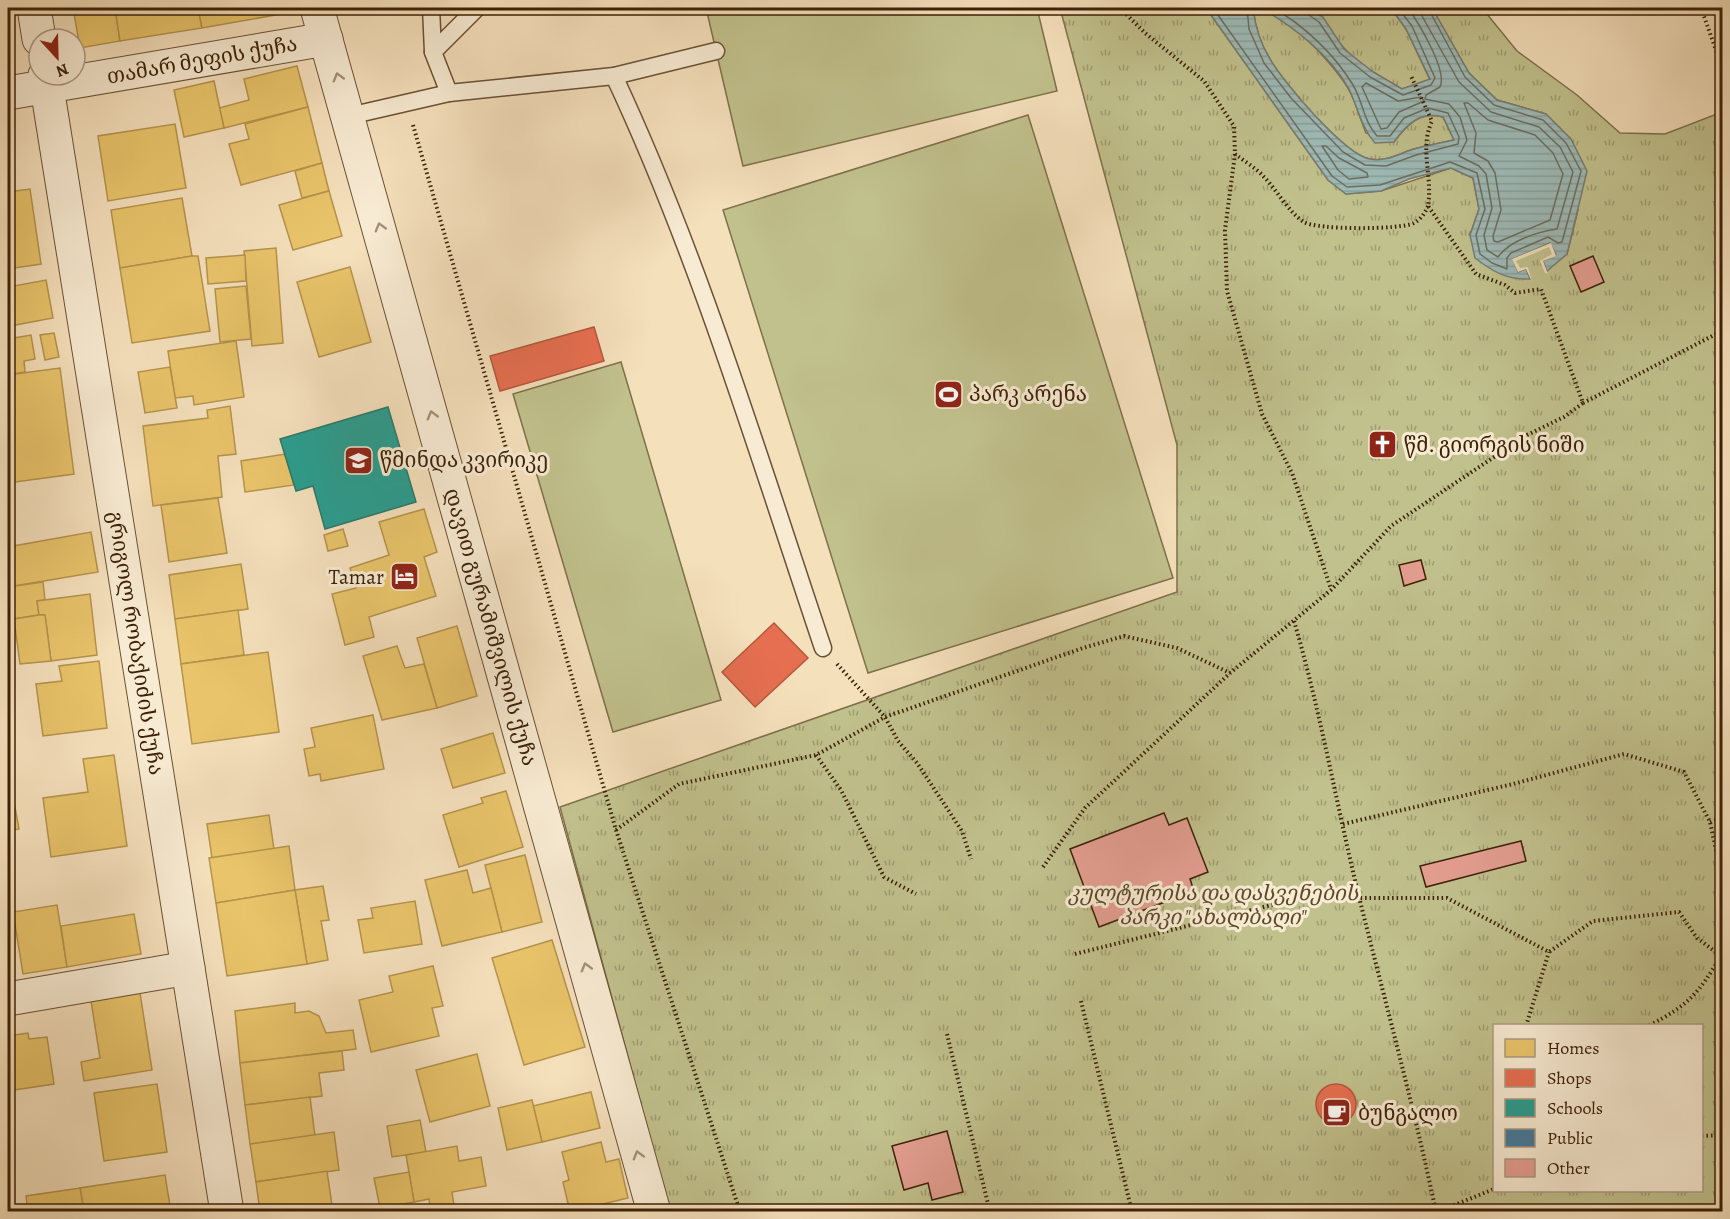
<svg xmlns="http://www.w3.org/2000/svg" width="1730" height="1219" viewBox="0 0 1730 1219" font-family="Alegreya,'Noto Serif Georgian',serif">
  <defs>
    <pattern id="park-tufts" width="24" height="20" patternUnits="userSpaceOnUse" patternTransform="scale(1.5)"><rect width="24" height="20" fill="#c1c18d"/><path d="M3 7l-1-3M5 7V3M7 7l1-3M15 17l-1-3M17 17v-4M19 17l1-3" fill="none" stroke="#9e9c71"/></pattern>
    <pattern id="water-rules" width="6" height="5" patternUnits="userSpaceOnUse" patternTransform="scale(1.5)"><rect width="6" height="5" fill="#9ebbb8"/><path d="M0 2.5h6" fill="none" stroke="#89a09d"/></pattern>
  </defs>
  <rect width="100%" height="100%" fill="#f5e0bc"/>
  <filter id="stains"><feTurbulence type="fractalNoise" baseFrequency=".00333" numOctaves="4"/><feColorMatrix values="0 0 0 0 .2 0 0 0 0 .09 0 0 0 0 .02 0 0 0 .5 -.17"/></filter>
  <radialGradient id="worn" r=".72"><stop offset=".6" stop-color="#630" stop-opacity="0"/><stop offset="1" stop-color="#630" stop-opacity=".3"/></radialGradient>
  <g fill="#c1c18d" stroke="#7e714a" stroke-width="1.5">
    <polygon points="706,8 1037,8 1057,91 743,166"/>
    <polygon points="1028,115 1173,578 868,673 723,210"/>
    <polygon points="621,362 721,700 613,732 513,394"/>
  </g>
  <g fill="url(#park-tufts)" stroke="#7e714a" stroke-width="1.5" fill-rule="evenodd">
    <path d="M1060 8H1206L1328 180 1346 194 1381 191 1451 168 1473 178 1479 209 1470 235 1518 272 1512 259 1551 243 1567 254 1578 210 1546 114 1497 100 1469 73 1432 8H1482L1517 51 1577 95 1620 133 1665 134 1722 112V1211H670L560 807 1177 592V445ZM1494 1026H1702V1190H1494Z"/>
    <path d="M1253 8C1282 7 1335 65 1349 90 1356 103 1360 119 1366 133L1394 142C1407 124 1420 111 1443 117L1454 140C1441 143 1427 145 1414 149 1398 154 1387 162 1370 159 1345 156 1283 82 1270 59 1260 43 1255 26 1253 8Z"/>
    <path d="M1306 8H1391L1406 29 1430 80 1402 89C1382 77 1359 65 1344 48 1327 30 1331 22 1306 8Z"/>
  </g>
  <path fill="url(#water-rules)" stroke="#777d71" stroke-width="1.5" d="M1206 8H1253C1255 26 1260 43 1270 59 1283 82 1345 155 1370 159 1387 162 1398 154 1414 149 1427 145 1441 143 1454 140L1443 117C1420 111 1407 124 1394 142L1375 143C1361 127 1358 108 1349 89 1330 55 1294 27 1261 8H1306L1323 17 1344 49 1373 72 1402 89 1430 79 1406 29 1391 8H1432L1469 73 1497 100 1546 114 1571 139 1587 171 1567 254 1547 271 1543 261 1556 255 1550 243 1513 259 1518 272 1526 269 1530 279C1508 280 1493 272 1475 258L1470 235 1479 209 1473 178 1451 168 1409 179 1381 191 1346 194 1328 180Z"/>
  <polygon fill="#f5e0bc" points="1551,243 1556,256 1543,261 1548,274 1545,273 1540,261 1552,254 1549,247 1516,261 1520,268 1528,267 1532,282 1526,269 1518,272 1512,259"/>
  <g fill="#e9c46a" stroke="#b5934c" stroke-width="1.5">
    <polygon points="73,8 115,8 120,41 80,48"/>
    <polygon points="115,8 198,8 202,28 120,41"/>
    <polygon points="198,8 274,8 276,15 202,28"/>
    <polygon points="8,38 12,62 8,63"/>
    <polygon points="297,66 308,107 224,128 219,108 249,100 244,79"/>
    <polygon points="214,81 224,128 184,137 174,90"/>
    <polygon points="308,107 322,163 241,185 229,144 249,139 245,124"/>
    <polygon points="175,124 186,188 108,201 98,136"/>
    <polygon points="322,163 329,191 302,198 295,171"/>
    <polygon points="30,189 41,264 8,269 8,192"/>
    <polygon points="329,191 342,236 293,250 279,205"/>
    <polygon points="182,198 192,256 120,268 111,210"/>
    <polygon points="276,248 283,343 252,346 244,251"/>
    <polygon points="245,255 246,281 208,284 206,258"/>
    <polygon points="192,256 198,256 210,331 132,343 120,268"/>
    <polygon points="350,267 371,342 319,357 297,282"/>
    <polygon points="46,280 53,318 10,326 8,287"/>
    <polygon points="246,286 251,339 220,342 215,289"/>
    <polygon points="54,333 59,357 45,360 40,335"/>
    <polygon points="31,335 35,359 24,361 25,372 8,375 8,339"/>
    <polygon points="236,341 244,397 194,405 193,396 175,398 168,351"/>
    <polygon points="170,367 177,408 145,413 138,372"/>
    <polygon points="60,368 74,474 8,483 8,375"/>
    <polygon points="230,406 236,454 218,456 222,497 153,506 143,426 208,418 207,410"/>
    <polygon points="285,454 294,485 245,492 241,461"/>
    <polygon points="218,498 227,553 169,562 161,505"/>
    <polygon points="424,509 437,552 424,557 436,596 369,617 374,637 345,645 332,594 356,588 350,568 389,555 379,522"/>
    <polygon points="343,529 348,546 328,551 324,535"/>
    <polygon points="91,532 98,572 8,587 8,547"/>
    <polygon points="241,564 248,609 175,619 169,575"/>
    <polygon points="43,582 45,600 37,601 39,615 8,620 8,587"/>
    <polygon points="90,594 97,655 51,661 45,615 39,615 37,601"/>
    <polygon points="238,610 244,655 181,664 175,619"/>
    <polygon points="39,615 45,615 51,661 20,664 14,619"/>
    <polygon points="457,626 477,696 437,708 417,638"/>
    <polygon points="397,646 405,668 424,664 437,708 382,720 363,656"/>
    <polygon points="268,652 279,732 192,744 181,664"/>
    <polygon points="99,661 107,728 43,736 36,684 62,681 59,666"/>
    <polygon points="373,715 384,769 321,781 320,774 309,776 304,749 315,747 311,728"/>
    <polygon points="493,733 505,773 453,788 441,749"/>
    <polygon points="114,755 127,846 51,857 43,798 88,792 83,759"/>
    <polygon points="8,780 10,780 19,829 8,831"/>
    <polygon points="506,791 523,847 459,867 443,815 483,803 481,798"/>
    <polygon points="269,815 274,849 212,858 207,824"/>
    <polygon points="289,846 295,890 216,903 209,858"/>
    <polygon points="525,855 542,922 502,932 485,865"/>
    <polygon points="467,870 473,893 491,888 502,932 442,946 425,880"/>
    <polygon points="323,886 329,920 321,921 328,960 307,964 295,890"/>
    <polygon points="295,890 307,964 227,976 216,903"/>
    <polygon points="415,901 422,944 364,953 358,920 373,918 371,908"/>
    <polygon points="57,905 67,967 23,974 13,912"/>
    <polygon points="134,914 141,954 67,967 61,926"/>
    <polygon points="552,940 585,1047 524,1065 492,958"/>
    <polygon points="433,966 443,1006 432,1008 439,1036 371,1052 359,1000 393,992 389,976"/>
    <polygon points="140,993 152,1070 84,1081 81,1062 100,1058 91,1001"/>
    <polygon points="295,1003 295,1013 309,1011 319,1016 326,1033 353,1030 356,1049 240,1063 235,1011"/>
    <polygon points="28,1033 29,1039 47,1037 54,1084 8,1091 8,1036"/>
    <polygon points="342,1051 344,1070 319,1073 322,1096 245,1105 240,1063"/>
    <polygon points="477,1054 490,1106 430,1122 416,1070"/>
    <polygon points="157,1084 167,1152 104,1161 94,1093"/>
    <polygon points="591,1092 600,1128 542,1142 533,1106"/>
    <polygon points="310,1097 315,1136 250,1144 245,1105"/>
    <polygon points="532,1100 542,1142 507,1150 498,1108"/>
    <polygon points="420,1120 426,1152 392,1157 387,1126"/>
    <polygon points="334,1132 339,1170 256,1182 250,1144"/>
    <polygon points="601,1142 606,1162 619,1159 628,1198 570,1212 563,1182 569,1180 562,1152"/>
    <polygon points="457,1146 459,1161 481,1157 486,1186 452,1192 455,1212 431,1212 429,1199 414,1202 406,1155"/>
    <polygon points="327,1171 333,1212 260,1212 256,1182"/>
    <polygon points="409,1172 414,1202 380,1208 374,1178"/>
    <polygon points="165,1175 171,1212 84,1212 80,1188"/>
    <polygon points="80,1188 84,1212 28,1212 26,1196"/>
  </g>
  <g fill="#e76f51" stroke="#b4583b" stroke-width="1.5">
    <polygon points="594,327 604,361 500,391 490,356"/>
    <polygon points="774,623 808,658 755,707 722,672"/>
    <circle cx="1336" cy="1104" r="20"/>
  </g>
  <polygon fill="#2a9d8f" stroke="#2f7866" stroke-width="1.5" points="388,407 416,502 325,529 313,486 296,491 280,439"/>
  <circle fill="#457b9d" stroke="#426070" stroke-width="1.5" cx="1386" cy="447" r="11"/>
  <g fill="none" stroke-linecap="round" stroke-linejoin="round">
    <g stroke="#6d6e60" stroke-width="1.5">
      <polyline points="1213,8 1332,176 1347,187 1380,185 1450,162 1477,173 1485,209 1476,235 1480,254 1492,263 1507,269 1507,258 1511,253 1548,237 1558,243 1562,242 1581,171 1566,143 1543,120 1494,105 1465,77 1428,8"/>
      <path d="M1247 8 1249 29 1264 63 1291 98 1343 152 1365 165 1386 166 1416 155 1458 144 1459 137 1448 113 1428 108 1404 118 1390 136H1377C1364 122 1363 102 1353 85 1335 55 1304 25 1273 8"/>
      <polyline points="1305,8 1306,13 1319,22 1340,53 1370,77 1403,95 1431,85 1435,78 1412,26 1398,8"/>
      <path d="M1408 8C1418 22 1448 71 1440 87L1426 95 1425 99 1449 104 1460 117 1467 140 1459 156 1479 166 1486 174 1492 208 1484 235 1487 250 1498 257C1510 240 1538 232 1557 229L1573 172 1560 147 1539 127 1491 112 1459 82 1422 16 1420 8"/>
      <polygon points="1366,83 1398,101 1421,97 1424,101 1399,112 1387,128 1381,129 1362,87"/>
      <polygon points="1464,103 1468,103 1488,120 1535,135 1553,153 1563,174 1550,220 1498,242 1494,241 1493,236 1501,210 1495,173 1488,161 1474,153 1476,133"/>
      <polygon points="1322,146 1326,146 1339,158 1367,173 1368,177 1349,179 1338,170"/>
    </g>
  </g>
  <g fill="#e49e91" stroke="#3c2107" stroke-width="1.5">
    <polygon points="1593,256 1604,282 1581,292 1570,266"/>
    <polygon points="1421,560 1426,579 1404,586 1399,565"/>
    <polygon points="1164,813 1169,825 1187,818 1208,872 1190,879 1194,891 1099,927 1070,849"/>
    <polygon points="1521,841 1526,861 1426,887 1420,866"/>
    <polygon points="1722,1061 1722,1109 1721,1109 1716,1062"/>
    <polygon points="947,1131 963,1192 932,1200 928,1183 904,1190 892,1146"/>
  </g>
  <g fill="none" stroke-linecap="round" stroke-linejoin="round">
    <defs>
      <g id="service">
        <polyline points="431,8 433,52"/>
        <path d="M614 76C699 257 759 458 823 648"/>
        <polyline points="449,93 433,52 477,8"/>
        <polyline points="349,116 449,93 614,76 716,51"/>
      </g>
      <g id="minor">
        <polyline points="34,8 39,39"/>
        <polyline points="45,75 227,1212"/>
        <polyline points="8,999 188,968"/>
      </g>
      <g id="tertiary">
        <polyline points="317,8 654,1212"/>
        <polyline points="8,93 326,39"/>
      </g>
    </defs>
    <use href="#service" stroke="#6a5134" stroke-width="19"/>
    <use href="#minor" stroke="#6a5134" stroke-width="35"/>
    <use href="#tertiary" stroke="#6a5134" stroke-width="35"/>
    <g stroke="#3c2107" stroke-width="4" stroke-dasharray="1.5 3" stroke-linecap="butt">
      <path d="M1120 8 1145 33 1204 81 1234 126 1235 154C1244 161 1256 168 1264 177 1276 189 1290 214 1304 222 1316 230 1401 230 1414 223 1421 219 1425 213 1428 206"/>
      <polyline points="1701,8 1722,67"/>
      <polyline points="413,125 616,830 740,1212"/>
      <polyline points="1235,154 1225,230 1227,291 1262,414 1292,473 1331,589"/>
      <polyline points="1583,403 1722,331"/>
      <path d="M1294 621C1321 713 1337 808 1360 901 1386 1005 1414 1107 1436 1212"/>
      <polyline points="837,664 885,717 898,741 917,763 962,831 971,859"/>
      <polyline points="816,755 841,790 884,877 916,894"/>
      <polyline points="1710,822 1722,818"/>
      <polyline points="1343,824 1513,784 1624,754 1684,772 1710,822 1718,859"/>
      <polyline points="616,830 679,784 816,755 885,717 1083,648 1124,636 1177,648 1230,673"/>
      <path d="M1043 867 1085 808 1230 673 1331 590 1391 526 1527 435 1564 417 1583 403 1541 289 1515 293 1505 285 1476 274 1428 206C1433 176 1419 149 1432 121L1411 76"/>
      <path d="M1075 954 1299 898H1447L1549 952 1593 921 1679 912 1697 938 1721 956C1698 994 1689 1005 1648 1026"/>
      <polyline points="1081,1001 1132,1212"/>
      <polyline points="1526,1026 1549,952"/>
      <polyline points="947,1034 990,1212"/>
      <polyline points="1702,1136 1722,1135"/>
      <polyline points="1437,1212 1494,1189"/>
    </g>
    <use href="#service" stroke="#f8ebd3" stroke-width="16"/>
    <use href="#minor" stroke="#f8ebd3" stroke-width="33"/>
    <use href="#tertiary" stroke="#f8ebd3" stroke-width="33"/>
  </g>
  <defs><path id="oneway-chevron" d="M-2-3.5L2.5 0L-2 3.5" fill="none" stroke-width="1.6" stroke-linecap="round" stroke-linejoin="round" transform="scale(1.5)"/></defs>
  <g stroke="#a39077">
    <use href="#oneway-chevron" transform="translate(338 77) rotate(-106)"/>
    <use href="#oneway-chevron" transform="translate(380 227) rotate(-106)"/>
    <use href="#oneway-chevron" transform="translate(432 415) rotate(-106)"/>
    <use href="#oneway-chevron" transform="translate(586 967) rotate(-106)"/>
    <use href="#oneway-chevron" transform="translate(638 1155) rotate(-106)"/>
  </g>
  <defs>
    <symbol id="stadium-square" viewBox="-11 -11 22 22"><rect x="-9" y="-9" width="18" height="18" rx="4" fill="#8f2418" stroke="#f8ebd3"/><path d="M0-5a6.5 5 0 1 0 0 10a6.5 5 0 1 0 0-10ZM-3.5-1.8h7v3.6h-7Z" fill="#fff"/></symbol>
    <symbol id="church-square" viewBox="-11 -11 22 22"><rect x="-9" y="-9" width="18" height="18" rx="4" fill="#8f2418" stroke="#f8ebd3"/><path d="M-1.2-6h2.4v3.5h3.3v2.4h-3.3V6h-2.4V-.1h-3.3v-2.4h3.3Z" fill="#fff"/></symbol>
    <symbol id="school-square" viewBox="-11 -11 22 22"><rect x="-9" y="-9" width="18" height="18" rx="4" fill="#8f2418" stroke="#f8ebd3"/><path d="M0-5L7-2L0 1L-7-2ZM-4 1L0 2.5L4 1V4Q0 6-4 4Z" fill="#fff"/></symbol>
    <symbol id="hotel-square" viewBox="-11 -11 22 22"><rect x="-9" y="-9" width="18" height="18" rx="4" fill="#8f2418" stroke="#f8ebd3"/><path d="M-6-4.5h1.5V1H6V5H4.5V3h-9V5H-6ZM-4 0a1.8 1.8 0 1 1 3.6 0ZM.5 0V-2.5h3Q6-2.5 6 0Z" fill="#fff"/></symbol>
    <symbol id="cafe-square" viewBox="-11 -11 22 22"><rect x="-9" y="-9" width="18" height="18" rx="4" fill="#8f2418" stroke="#f8ebd3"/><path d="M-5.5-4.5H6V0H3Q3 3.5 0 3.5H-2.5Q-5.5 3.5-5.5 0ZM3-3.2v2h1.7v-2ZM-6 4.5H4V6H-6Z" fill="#fff"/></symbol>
  </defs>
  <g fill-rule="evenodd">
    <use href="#stadium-square" x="932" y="378" width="33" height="33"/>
    <use href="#church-square" x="1366" y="428" width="33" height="33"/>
    <use href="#school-square" x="342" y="444" width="33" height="33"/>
    <use href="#hotel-square" x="388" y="560" width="33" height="33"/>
    <use href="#cafe-square" x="1320" y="1096" width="33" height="33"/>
  </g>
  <g text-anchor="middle" stroke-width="6" stroke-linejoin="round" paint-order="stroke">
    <g font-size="21" fill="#3c2107" stroke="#f8ebd3">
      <text transform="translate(202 60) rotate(-10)" y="7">თამარ მეფის ქუჩა</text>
      <text transform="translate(491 627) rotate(74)" y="7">დავით გურამიშვილის ქუჩა</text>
      <text transform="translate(136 643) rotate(81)" y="7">გრიგოლ რობაქიძის ქუჩა</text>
    </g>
    <g font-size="21" fill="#3c2107" stroke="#f8ebd3" text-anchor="start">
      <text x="969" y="401">პარკ არენა</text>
      <text x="1404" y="452">წმ. გიორგის ნიში</text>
      <text x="380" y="467">წმინდა კვირიკე</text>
      <text x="384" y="584" text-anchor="end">Tamar</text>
      <text x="1358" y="1120">ბუნგალო</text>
    </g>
    <g font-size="21" font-style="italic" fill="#5d4928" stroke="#f8ebd3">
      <text x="1213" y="900">კულტურისა და დასვენების<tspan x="1213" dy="24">პარკი "ახალბაღი"</tspan></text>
    </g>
  </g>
  <rect width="1730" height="1219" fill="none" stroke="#f5e0bc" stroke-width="30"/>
  <rect x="9" y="9" width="1712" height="1201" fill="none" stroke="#3c2107" stroke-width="3"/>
  <rect x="15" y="15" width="1700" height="1189" fill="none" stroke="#3c2107" stroke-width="1.5"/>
  <rect x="1493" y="1024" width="210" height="168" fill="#f8ebd3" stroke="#ad9a81" stroke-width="1.5"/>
  <rect x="1505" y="1039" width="30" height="18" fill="#e9c46a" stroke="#ad9a81" stroke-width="1.5"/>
  <text x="1547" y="1054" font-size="18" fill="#3c2107">Homes</text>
  <rect x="1505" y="1069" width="30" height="18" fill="#e76f51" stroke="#ad9a81" stroke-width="1.5"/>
  <text x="1547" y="1084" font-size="18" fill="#3c2107">Shops</text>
  <rect x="1505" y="1099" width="30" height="18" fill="#2a9d8f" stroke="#ad9a81" stroke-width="1.5"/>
  <text x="1547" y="1114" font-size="18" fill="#3c2107">Schools</text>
  <rect x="1505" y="1129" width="30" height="18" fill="#457b9d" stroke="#ad9a81" stroke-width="1.5"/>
  <text x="1547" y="1144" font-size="18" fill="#3c2107">Public</text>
  <rect x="1505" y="1159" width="30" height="18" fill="#e49e91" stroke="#ad9a81" stroke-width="1.5"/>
  <text x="1547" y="1174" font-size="18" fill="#3c2107">Other</text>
  <g transform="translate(57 57) rotate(158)"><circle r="28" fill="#f8ebd3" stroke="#ad9a81" stroke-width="1.5"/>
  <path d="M0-4.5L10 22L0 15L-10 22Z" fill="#8f2418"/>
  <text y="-9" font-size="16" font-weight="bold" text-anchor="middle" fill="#3c2107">N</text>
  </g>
  <rect width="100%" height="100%" filter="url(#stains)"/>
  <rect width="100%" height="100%" fill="url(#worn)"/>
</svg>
